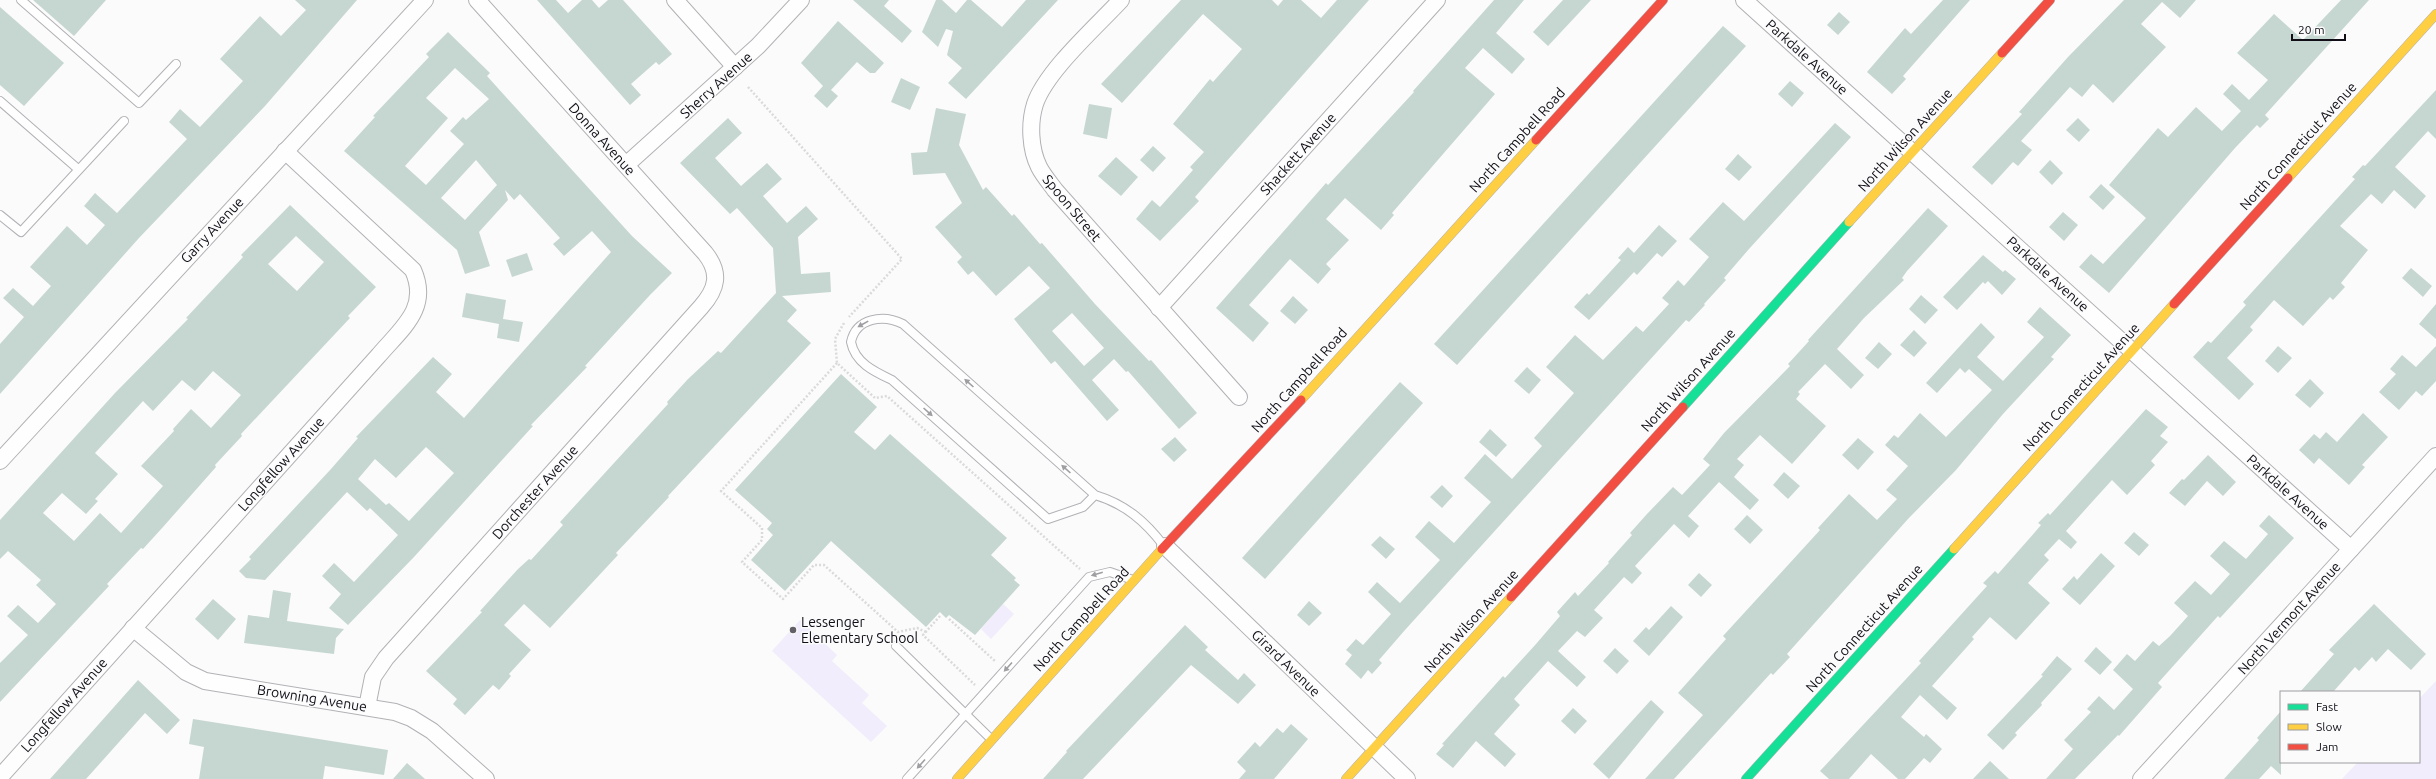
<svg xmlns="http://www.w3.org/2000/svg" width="2436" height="779" viewBox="0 0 2436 779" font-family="Ubuntu,sans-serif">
  <rect width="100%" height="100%" fill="#fbfbfb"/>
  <g fill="#f1edfc">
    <polygon points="1003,604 1014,614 991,639 981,629"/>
    <polygon points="800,620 837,655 832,661 869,695 862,703 887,726 871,742 772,651"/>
    <polygon points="2436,681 2436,779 2342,779 2358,762 2419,762 2419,699"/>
  </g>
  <g fill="#c6d7d1" fill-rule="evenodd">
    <polygon points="33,0 106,0 74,36"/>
    <polygon points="295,0 357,0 265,106 139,238 0,394 0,344 24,317 3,298 13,288 33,306 51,286 30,267 67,226 87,245 105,225 84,206 95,193 117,213 187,139 169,122 180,109 200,127 243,81 220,59 260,16 281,36 306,10"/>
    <polygon points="537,0 556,0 568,13 582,0 592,0 599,8 608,0 623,0 672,54 659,65 656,62 631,84 641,95 630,105"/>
    <polygon points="853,0 889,0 884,6 912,31 902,43"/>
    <polygon points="936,0 942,0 956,13 967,0 971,0 1002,27 1026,0 1058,0 966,99 948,83 962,68 947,55 953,31 946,29 938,47 922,32"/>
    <polygon points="1181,0 1272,0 1278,6 1283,0 1301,0 1321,18 1337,0 1369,0 1195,197 1199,201 1160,241 1136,219 1152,200 1160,207 1193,170 1190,167 1204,152 1173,124 1210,79 1213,82 1242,49 1203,14 1122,103 1101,84"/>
    <polygon points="1494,0 1524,0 1496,33 1525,59 1512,74 1483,48 1465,68 1495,94 1392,213 1394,215 1381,230 1345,198 1326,219 1349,240 1326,264 1331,269 1318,284 1290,259 1249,305 1269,323 1253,342 1216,308 1326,183 1328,185 1414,92 1413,91"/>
    <polygon points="1563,0 1591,0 1548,46 1533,32"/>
    <polygon points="1943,0 1970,0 1903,76 1906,79 1892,94 1867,72 1905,28 1911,34"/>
    <polygon points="2124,0 2196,0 2180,18 2162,2 2141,24 2166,47 2145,69 2113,103 2093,84 2082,97 2070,87 2021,141 2032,150 2018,166 2013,162 1992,185 1972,167 2022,114 2019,112 2068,57"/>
    <polygon points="2341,0 2369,0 2265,115 2269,119 2260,128 2257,125 2235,148 2109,293 2079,267 2091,254 2103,264 2146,218 2109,185 2158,128 2168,137 2196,107 2222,131 2241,111 2223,94 2232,84 2249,100 2268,80 2237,53 2274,14 2303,40"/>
    <polygon points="0,7 64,63 24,106 0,85"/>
    <polygon points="1839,12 1850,22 1838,35 1827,25"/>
    <polygon points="838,21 884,63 875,73 870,73 857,62 831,90 838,96 827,108 814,96 823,86 801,63"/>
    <polygon points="1723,26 1746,46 1457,365 1434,344"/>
    <path d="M448 32 490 73 487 76 632 236 672 273 650 295 585 366 587 367 531 425 533 426 414 557 348 625 329 608 341 594 322 576 334 563 354 582 398 535 370 508 367 511 347 492 265 580 246 578 239 571 251 559 249 557 331 469 358 438 356 437 433 357 452 374 436 392 464 418 611 252 592 231 564 256 553 244 560 238 520 194 514 200 505 190 508 200 479 232 490 266 465 274 457 250 344 151 375 117 373 116 429 57 426 54ZM455 68 489 99 466 120 463 117 450 131 464 144 426 185 405 166 448 118 426 98ZM476 160 497 185 465 220 441 198ZM426 447 454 473 409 521 389 503 386 505 358 479 375 459 396 478Z"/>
    <polygon points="901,78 920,87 910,110 891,102"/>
    <polygon points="1790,81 1804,93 1792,107 1778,94"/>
    <polygon points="2436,90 2436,139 2428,131 2395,167 2426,196 2415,209 2394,190 2382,204 2371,194 2340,226 2368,250 2341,283 2345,287 2333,300 2330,297 2303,326 2274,300 2250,327 2253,330 2227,358 2254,384 2239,400 2193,357 2208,341 2211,343 2246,305 2243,302 2355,179 2352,177 2363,165 2365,166"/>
    <polygon points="1089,104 1112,108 1107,139 1083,134"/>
    <path d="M936 108 966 114 959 145 983 190 986 187 1012 216 1014 214 1040 244 1042 243 1095 304 1149 361 1151 360 1197 413 1179 429 1128 371 1126 372 1114 359 1092 380 1119 410 1107 421 1055 361 1051 364 1014 319 1050 288 1029 266 996 296 973 271 968 275 957 262 962 257 935 227 962 203 945 173 913 175 911 153 927 152ZM1072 313 1104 348 1084 366 1052 331Z"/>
    <polygon points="728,118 742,133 715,158 741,186 767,163 782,179 763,196 787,223 806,206 818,219 798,237 801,274 830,272 831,292 782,296 797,310 787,321 811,343 668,496 669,497 616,553 618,555 550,628 524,604 504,625 531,650 509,674 511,676 499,690 493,685 465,715 453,704 457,699 426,671 482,612 480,611 518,569 529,559 531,560 563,525 560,522 668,404 667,402 688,379 718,351 721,353 776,293 773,248 737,208 730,214 680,163"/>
    <polygon points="2078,118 2090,130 2079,142 2066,130"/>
    <polygon points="1835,123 1851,137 1749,249 1724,278 1726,280 1704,304 1705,305 1689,322 1686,320 1405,630 1379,660 1382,663 1372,674 1368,670 1361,679 1345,664 1352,655 1346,650 1356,639 1363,645 1391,614 1368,592 1377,582 1400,603 1440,560 1415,537 1429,521 1454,543 1491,502 1464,478 1485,454 1512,479 1542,446 1534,438 1574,393 1546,367 1575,335 1603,360 1636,326 1643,332 1669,304 1662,298 1678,280 1684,286 1709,257 1689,239 1723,202 1744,221"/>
    <polygon points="1153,146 1166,158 1153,172 1140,160"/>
    <polygon points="1738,154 1752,167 1739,181 1725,169"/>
    <polygon points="1116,157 1138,177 1121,196 1098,176"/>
    <polygon points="2050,160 2063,173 2052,185 2039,172"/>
    <polygon points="2101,184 2115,197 2103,210 2089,197"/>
    <path d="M290 205 376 287 348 316 350 318 241 434 242 436 215 465 216 467 163 527 143 549 141 548 107 584 109 586 0 702V663L28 635 7 616 18 605 38 623 56 604 36 585 41 580 8 551 0 559V520L115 393 188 319 186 318 243 257 241 255ZM296 236 324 262 297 291 268 264ZM213 371 241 395 211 428 191 409 173 429 174 431 141 466 163 486 121 533 100 513 74 541 43 513 62 493 86 514 98 501 95 499 118 474 95 453 143 401 153 411 182 380 195 391Z"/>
    <polygon points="1928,208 1948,226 1907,271 1902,278 1904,280 1864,318 1837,349 1864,375 1851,389 1825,364 1798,392 1800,394 1796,399 1826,426 1792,464 1760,435 1737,459 1744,465 1734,477 1759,500 1750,510 1719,482 1688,516 1699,526 1689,538 1674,524 1635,566 1642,573 1632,584 1624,577 1594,610 1603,618 1585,637 1577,631 1558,651 1586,677 1577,687 1548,661 1514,699 1520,705 1494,734 1516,754 1505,767 1476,741 1453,768 1436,754 1444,745 1442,744 1503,676 1505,678 1536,644 1560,616 1557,612 1575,592 1578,596 1609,563 1608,562 1632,535 1630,533 1647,514 1673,487 1682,495 1710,465 1703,459 1724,433 1790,366 1788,364 1809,341 1808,340"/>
    <polygon points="2063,212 2078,225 2064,241 2049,227"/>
    <polygon points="1659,225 1677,241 1662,257 1657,253 1637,275 1634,272 1589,320 1574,307 1587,293 1589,295 1621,260 1618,258 1628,247 1634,253"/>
    <polygon points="527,253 533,270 512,277 506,260"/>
    <polygon points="1983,255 2003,272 2005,270 2016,279 2002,295 1988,281 1985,284 1983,282 1957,310 1943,297"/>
    <polygon points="2411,268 2432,286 2423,297 2402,278"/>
    <polygon points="466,293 506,300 503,319 523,322 519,342 497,338 499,324 462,317"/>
    <polygon points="1921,295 1938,310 1925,324 1909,309"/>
    <polygon points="1293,296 1308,310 1295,324 1280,311"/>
    <polygon points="2436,304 2436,339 2419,324"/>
    <polygon points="2040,307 2071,335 2051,357 2054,359 2003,414 1956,470 1908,519 1787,654 1790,657 1773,675 1771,673 1674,779 1645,779 1703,715 1678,693 1726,639 1723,636 1820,530 1818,528 1849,494 1877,520 1897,499 1886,490 1908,466 1885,445 1894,435 1898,438 1920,413 1946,437 1992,390 1969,369 1965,373 1960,368 1937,393 1926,383 1981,323 1995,337 1977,357 2003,381 2044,337 2027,322"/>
    <polygon points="1914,330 1927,343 1914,357 1900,345"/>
    <polygon points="1879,342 1892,354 1878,369 1865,358"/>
    <polygon points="2278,346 2292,358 2278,373 2265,361"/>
    <polygon points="2436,346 2436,381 2422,396 2416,391 2399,410 2379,392 2396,374 2390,369 2402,355 2416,367"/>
    <polygon points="1527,367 1541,380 1529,394 1514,381"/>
    <polygon points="841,374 877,407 854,432 875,450 890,434 1007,538 991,555 1016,578 1014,580 1020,585 975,635 949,615 946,618 940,612 926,627 831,541 785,591 751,560 773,535 767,529 772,523 735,490"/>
    <polygon points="2310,379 2324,393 2310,408 2295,395"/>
    <polygon points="1400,382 1423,403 1265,579 1242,558"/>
    <polygon points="2146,409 2168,427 2160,436 2168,442 2151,461 2155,465 2127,495 2112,480 2092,502 2066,531 2077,542 2071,549 2059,539 2044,555 2049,560 2028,583 2050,603 2016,640 1990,617 1972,637 1974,639 1932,686 1957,708 1947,720 1920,695 1901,717 1924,737 1926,734 1942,749 1930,763 1924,758 1905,779 1898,779 1871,754 1849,779 1829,779 1820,771 1921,663 1919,661 1987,586 1983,583 1995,571 1998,574 2035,532 2041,525 2038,523 2048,513 2050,515"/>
    <polygon points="2363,413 2388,437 2362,465 2365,467 2349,485 2319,458 2314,464 2299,450 2314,434 2320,439 2326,432 2337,442"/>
    <polygon points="1490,429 1507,445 1496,457 1479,442"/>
    <polygon points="1175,437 1187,450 1174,462 1161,449"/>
    <polygon points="1858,438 1874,452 1858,470 1842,455"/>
    <polygon points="2208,455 2236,482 2223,496 2207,481 2185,506 2169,493 2182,479 2184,480"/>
    <polygon points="1784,472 1800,486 1788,499 1773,485"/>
    <polygon points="1442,485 1453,496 1442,508 1430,497"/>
    <polygon points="1747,515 1763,530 1750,544 1734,529"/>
    <polygon points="2269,515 2294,538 2220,618 2218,616 2158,683 2162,687 2119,736 2118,735 2075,779 2046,779 2073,749 2064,740 2091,712 2087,709 2099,696 2114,710 2133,689 2113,670 2127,654 2135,661 2153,641 2159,646 2170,636 2188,616 2174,603 2195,581 2211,595 2230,574 2210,556 2224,541 2246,559 2268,534 2259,526"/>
    <polygon points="2134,532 2149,545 2139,556 2124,543"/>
    <polygon points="1380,536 1395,549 1386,559 1371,545"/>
    <polygon points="2101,553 2115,566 2080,605 2062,589 2074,576 2077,580"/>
    <polygon points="1699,573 1712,585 1701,597 1688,585"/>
    <polygon points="273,590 291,593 287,621 344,629 336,638 334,654 244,643 248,615 269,618"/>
    <polygon points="213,599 236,619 218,640 195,619"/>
    <polygon points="1309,601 1322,613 1309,626 1297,615"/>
    <polygon points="2374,604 2426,654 2411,670 2388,649 2376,662 2372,657 2359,671 2355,667 2333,692 2300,692 2334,654 2329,650"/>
    <polygon points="1671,606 1683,617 1649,656 1633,641 1646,627 1649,630"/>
    <polygon points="1185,625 1208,647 1205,650 1238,680 1244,673 1256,685 1238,704 1191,665 1083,779 1043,779 1067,752 1066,751"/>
    <polygon points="2096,647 2112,662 2100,675 2084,661"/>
    <polygon points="1615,648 1629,661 1617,674 1603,661"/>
    <polygon points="2057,656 2072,669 2041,703 2042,705 2015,733 2017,735 2003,750 1987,735 2043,676 2041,675"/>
    <polygon points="138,680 180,720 167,734 145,713 86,779 50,779"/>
    <polygon points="1651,700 1664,712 1609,779 1593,764"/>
    <polygon points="1573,708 1587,721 1575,734 1561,721"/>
    <polygon points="2281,711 2281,775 2271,766 2259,779 2224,779 2259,740 2257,738"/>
    <polygon points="193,719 388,750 384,775 325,766 323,779 199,779 204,747 189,744"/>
    <polygon points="1291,724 1308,739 1274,779 1239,779 1246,771 1237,762 1255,742 1260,747 1277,728 1283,733"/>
    <polygon points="1990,761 2009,779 1973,779"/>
    <polygon points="407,763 425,779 393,779"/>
  </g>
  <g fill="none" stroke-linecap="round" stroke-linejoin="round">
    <defs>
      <g id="lane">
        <polyline points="21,0 139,103 176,64"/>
        <polyline points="0,101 78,169"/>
        <polyline points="0,215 21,232 124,121"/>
        <path d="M1095 495 1083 507 1048 519 892 380C875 372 855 363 851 342 856 318 883 314 903 324L1095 495C1125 504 1145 521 1164 546"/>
        <polyline points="896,646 991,739"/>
        <polyline points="907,779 1089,577 1110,572 1133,580"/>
      </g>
      <g id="street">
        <polyline points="675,0 735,67"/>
        <path d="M1121 0C1097 26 1046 71 1035 104 1029 123 1030 149 1039 167 1043 175 1050 183 1055 190L1239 397"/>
        <polyline points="1744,0 2351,549"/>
        <polyline points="626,165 758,46 801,0"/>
        <polyline points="1159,308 1437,0"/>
        <polyline points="0,461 425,0"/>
        <polyline points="1165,546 1407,779"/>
        <polyline points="133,628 186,672 205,681 395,712 411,718 432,731 486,779"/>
        <path d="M367 707 373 677 386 658 701 307C717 289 721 273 705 253L477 0"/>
        <path d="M0 777 379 355C402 328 430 308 413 270L285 151"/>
        <polyline points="2141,779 2436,456"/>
      </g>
      <g id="fast">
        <polyline points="1683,407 1849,222"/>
        <polyline points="1746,779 1954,549"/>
      </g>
      <g id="slow">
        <polyline points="2288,178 2436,14"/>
        <polyline points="1849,222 2002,53"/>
        <polyline points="1301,400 1536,140"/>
        <polyline points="1954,549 2174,304"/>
        <polyline points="957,779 1162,549"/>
        <polyline points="1346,779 1511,597"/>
      </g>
      <g id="jam">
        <polyline points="2002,53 2050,0"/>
        <polyline points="1536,140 1663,0"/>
        <polyline points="2174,304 2288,178"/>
        <polyline points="1162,549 1301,400"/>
        <polyline points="1511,597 1683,407"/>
      </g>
    </defs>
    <use href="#lane" stroke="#b2b1b6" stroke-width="10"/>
    <use href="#street" stroke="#b2b1b6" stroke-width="18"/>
    <use href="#fast" stroke="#b2b1b6" stroke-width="10"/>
    <use href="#slow" stroke="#b2b1b6" stroke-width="10"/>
    <use href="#jam" stroke="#b2b1b6" stroke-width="10"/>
    <g stroke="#dadada" stroke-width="2.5" stroke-dasharray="2 2" stroke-linecap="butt">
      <polyline points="748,87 902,259 849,317"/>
      <polyline points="844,323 835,339 837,363 875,398 887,396 1080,569"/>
      <polyline points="837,363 721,491 762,528 762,540 742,562 783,599 814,565 824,565 898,632 917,628 926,632"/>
      <polyline points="940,616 923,635 975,685"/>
      <polyline points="949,619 996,662"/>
    </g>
    <use href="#lane" stroke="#fefefe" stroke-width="8"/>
    <use href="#street" stroke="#fefefe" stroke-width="16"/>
    <use href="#fast" stroke="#16e098" stroke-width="9"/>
    <use href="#slow" stroke="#ffcf43" stroke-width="9"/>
    <use href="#jam" stroke="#f24e42" stroke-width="9"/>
  </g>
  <defs><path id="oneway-solid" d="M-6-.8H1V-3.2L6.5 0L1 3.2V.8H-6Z"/></defs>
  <g fill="#9f9ea2">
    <use href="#oneway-solid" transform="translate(863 324) rotate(151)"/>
    <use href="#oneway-solid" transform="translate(969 383) rotate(-138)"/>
    <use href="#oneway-solid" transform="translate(928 412) rotate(42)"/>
    <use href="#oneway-solid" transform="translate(1066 469) rotate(-138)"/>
    <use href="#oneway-solid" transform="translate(1097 574) rotate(164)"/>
    <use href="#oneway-solid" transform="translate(1008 667) rotate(132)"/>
    <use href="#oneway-solid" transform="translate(921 764) rotate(132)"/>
  </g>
  <circle fill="#636167" stroke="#fbfbfb" stroke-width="1.5" cx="793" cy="630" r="4"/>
  <g text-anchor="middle" stroke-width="3" stroke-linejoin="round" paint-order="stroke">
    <g font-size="14" fill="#110e17" stroke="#fbfbfb">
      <text transform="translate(1807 57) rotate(42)" y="5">Parkdale Avenue</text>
      <text transform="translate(716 85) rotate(-42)" y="5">Sherry Avenue</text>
      <text transform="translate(602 139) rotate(48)" y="5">Donna Avenue</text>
      <text transform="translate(1517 140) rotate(-48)" y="5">North Campbell Road</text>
      <text transform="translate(1905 140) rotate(-48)" y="5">North Wilson Avenue</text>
      <text transform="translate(2298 146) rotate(-48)" y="5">North Connecticut Avenue</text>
      <text transform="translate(1298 154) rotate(-48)" y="5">Shackett Avenue</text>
      <text transform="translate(1072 208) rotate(50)" y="5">Spoon Street</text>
      <text transform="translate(212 230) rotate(-47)" y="5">Garry Avenue</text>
      <text transform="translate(2048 274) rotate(42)" y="5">Parkdale Avenue</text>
      <text transform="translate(1299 380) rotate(-48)" y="5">North Campbell Road</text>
      <text transform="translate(1688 380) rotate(-48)" y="5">North Wilson Avenue</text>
      <text transform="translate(2081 387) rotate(-48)" y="5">North Connecticut Avenue</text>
      <text transform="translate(281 464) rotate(-48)" y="5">Longfellow Avenue</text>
      <text transform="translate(535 492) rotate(-48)" y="5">Dorchester Avenue</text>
      <text transform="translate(2288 492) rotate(42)" y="5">Parkdale Avenue</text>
      <text transform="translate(2289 618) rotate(-48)" y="5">North Vermont Avenue</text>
      <text transform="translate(1081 619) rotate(-48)" y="5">North Campbell Road</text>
      <text transform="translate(1471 621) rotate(-48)" y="5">North Wilson Avenue</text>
      <text transform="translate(1864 628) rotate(-48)" y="5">North Connecticut Avenue</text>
      <text transform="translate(1286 663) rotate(44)" y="5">Girard Avenue</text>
      <text transform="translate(312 698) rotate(9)" y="5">Browning Avenue</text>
      <text transform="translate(64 705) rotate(-48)" y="5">Longfellow Avenue</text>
    </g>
    <g font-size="14" fill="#110e17" stroke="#fbfbfb" text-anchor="start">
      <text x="801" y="627">Lessenger<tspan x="801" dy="16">Elementary School</tspan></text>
    </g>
  </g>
  <rect x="2280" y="691" width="140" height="72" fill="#fbfbfb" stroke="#9d9ca0"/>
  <rect x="2288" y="704" width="20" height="6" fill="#16e098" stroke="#9d9ca0"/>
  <text x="2316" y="711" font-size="12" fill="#110e17">Fast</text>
  <rect x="2288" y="724" width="20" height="6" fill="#ffcf43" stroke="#9d9ca0"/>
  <text x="2316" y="731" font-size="12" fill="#110e17">Slow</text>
  <rect x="2288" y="744" width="20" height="6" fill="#f24e42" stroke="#9d9ca0"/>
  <text x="2316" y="751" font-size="12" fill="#110e17">Jam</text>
  <path d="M2292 34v6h53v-6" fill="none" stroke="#110e17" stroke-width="2"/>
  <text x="2298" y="34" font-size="12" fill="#110e17" stroke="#fbfbfb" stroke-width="3" paint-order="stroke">20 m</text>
</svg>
